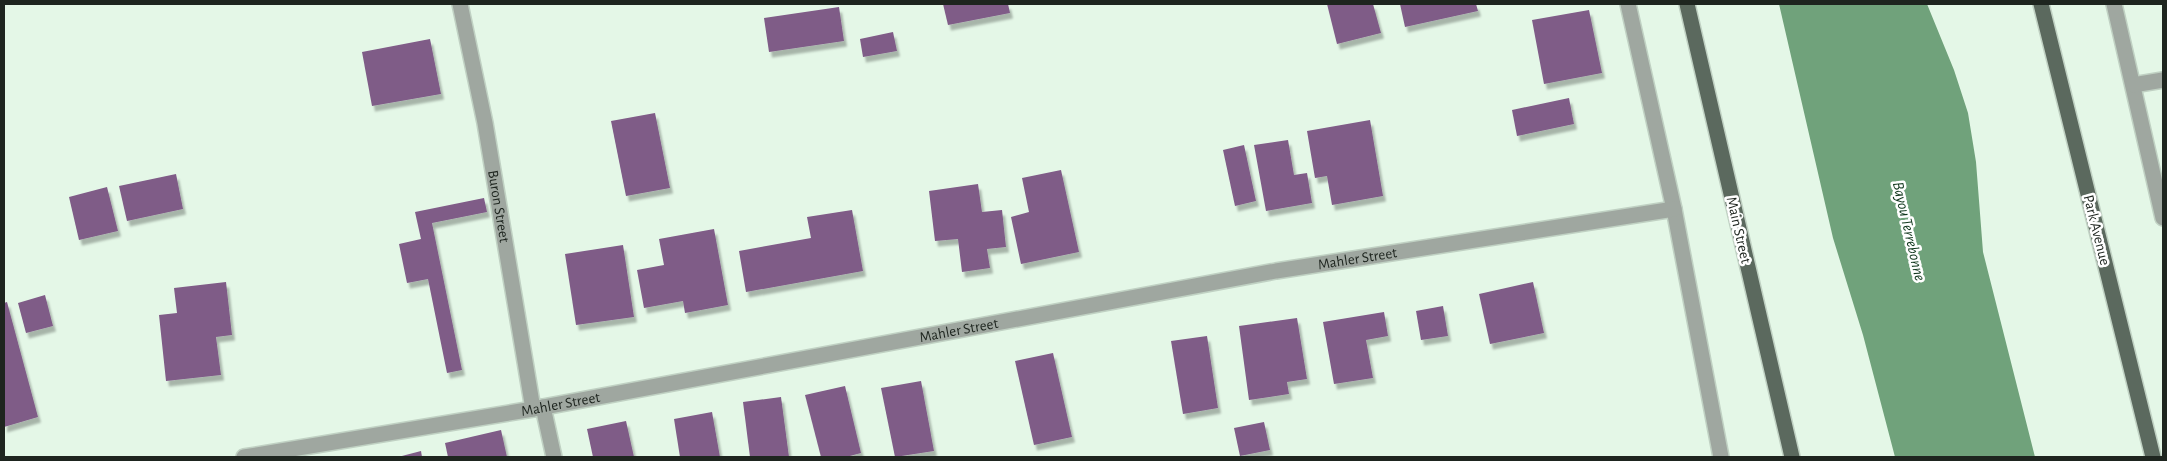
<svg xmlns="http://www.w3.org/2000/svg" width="2167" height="461" viewBox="0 0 2167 461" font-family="'Alegreya Sans',sans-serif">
  <defs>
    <filter id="shadow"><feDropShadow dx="3" dy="5.5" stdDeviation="1" flood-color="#0004"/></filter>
  </defs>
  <rect width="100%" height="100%" fill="#e4f7e7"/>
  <polygon fill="#70a27b" points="1779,4 1927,4 1954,70 1968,113 1976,162 1983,252 2035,457 1895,457 1863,335 1833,238"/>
  <g fill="#7f5b87" filter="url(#shadow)">
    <polygon points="943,4 1008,4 1010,13 948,25"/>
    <polygon points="1327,4 1373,4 1381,33 1337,44"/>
    <polygon points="1400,4 1476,4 1478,11 1405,27"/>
    <polygon points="839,7 844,41 769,52 764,18"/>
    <polygon points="1589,10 1602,73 1544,84 1532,20"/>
    <polygon points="893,32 897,51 863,57 860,39"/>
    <polygon points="430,39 441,94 372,106 362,52"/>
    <polygon points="1569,98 1574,124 1517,136 1512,110"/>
    <polygon points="655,113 670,188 626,196 611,121"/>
    <polygon points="1370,120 1383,196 1332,205 1327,176 1315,178 1307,131"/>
    <polygon points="1288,140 1294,175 1307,173 1312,203 1266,211 1254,145"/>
    <polygon points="1244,145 1256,201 1235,206 1223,150"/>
    <polygon points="1061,170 1079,252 1021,264 1011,217 1029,212 1022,178"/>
    <polygon points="176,174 183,209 127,221 119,186"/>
    <polygon points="978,184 982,212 1002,210 1006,247 987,249 990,268 962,272 958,239 935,241 929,191"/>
    <polygon points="107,187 118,231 79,240 69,197"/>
    <polygon points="484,198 487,212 432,223 462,370 447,373 428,279 407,283 399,244 421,239 415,212"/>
    <polygon points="852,210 863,271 746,292 739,251 811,238 807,217"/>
    <polygon points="714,229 728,305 685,313 683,301 644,308 637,270 664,265 659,239"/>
    <polygon points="623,245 634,317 576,325 565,254"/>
    <polygon points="226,282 232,335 216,337 221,375 166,381 159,315 177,313 174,288"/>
    <polygon points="1533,282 1544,333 1490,344 1479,294"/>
    <polygon points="45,295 53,326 26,333 18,303"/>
    <polygon points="7,302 38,417 4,427 4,303"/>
    <polygon points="1443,306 1448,336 1421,340 1416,311"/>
    <polygon points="1384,312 1388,336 1366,340 1373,378 1334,384 1323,322"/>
    <polygon points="1297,318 1307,379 1287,382 1289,394 1249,400 1239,326"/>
    <polygon points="1207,336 1218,408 1183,414 1171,341"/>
    <polygon points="1053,353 1072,437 1034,445 1015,361"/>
    <polygon points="921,381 934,451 895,457 881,388"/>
    <polygon points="845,386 861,453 846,457 821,457 805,395"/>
    <polygon points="781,397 789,457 750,457 743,402"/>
    <polygon points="712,412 720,457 680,457 674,419"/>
    <polygon points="626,421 634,457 593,457 587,429"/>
    <polygon points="1264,422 1270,450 1240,456 1234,428"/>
    <polygon points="501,430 507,457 448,457 445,443"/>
    <polygon points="421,451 422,457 398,457"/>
  </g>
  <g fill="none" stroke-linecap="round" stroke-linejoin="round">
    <defs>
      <g id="minor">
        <path id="s1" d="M460 4 485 123 533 409"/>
        <polyline points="1628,4 1674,209 1721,457"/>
        <polyline points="2114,4 2163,218"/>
        <polyline points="2133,85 2163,80"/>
        <polyline points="543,407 554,457"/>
        <path id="s2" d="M244 457 533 409 1276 271 1674 209"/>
      </g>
      <g id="major">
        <polyline points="1687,4 1792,457"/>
        <polyline points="2041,4 2153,457"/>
      </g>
    </defs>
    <use href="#minor" stroke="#c0d1c3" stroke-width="18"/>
    <use href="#major" stroke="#c0d1c3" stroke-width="18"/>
    <use href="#minor" stroke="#9fa7a0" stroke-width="15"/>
    <use href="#major" stroke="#5b695e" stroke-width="15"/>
  </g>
  <g text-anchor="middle" stroke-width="5" stroke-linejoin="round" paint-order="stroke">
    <g font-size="15" fill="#1e251f" stroke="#fff">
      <text dy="5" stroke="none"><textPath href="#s1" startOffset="206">Buron Street</textPath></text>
      <text transform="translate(1739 230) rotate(77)" y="5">Main Street</text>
      <text transform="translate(2097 230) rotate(76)" y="5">Park Avenue</text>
      <text dy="5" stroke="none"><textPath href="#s2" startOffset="1131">Mahler Street</textPath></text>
      <text dy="5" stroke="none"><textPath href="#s2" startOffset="726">Mahler Street</textPath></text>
      <text dy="5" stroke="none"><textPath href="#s2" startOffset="321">Mahler Street</textPath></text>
    </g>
    <g font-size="16" font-style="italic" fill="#10371c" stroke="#fff">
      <text transform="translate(1910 231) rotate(77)" y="6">Bayou Terrebonne</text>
    </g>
  </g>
  <rect width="2167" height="461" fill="none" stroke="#1e251f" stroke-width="10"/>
</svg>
